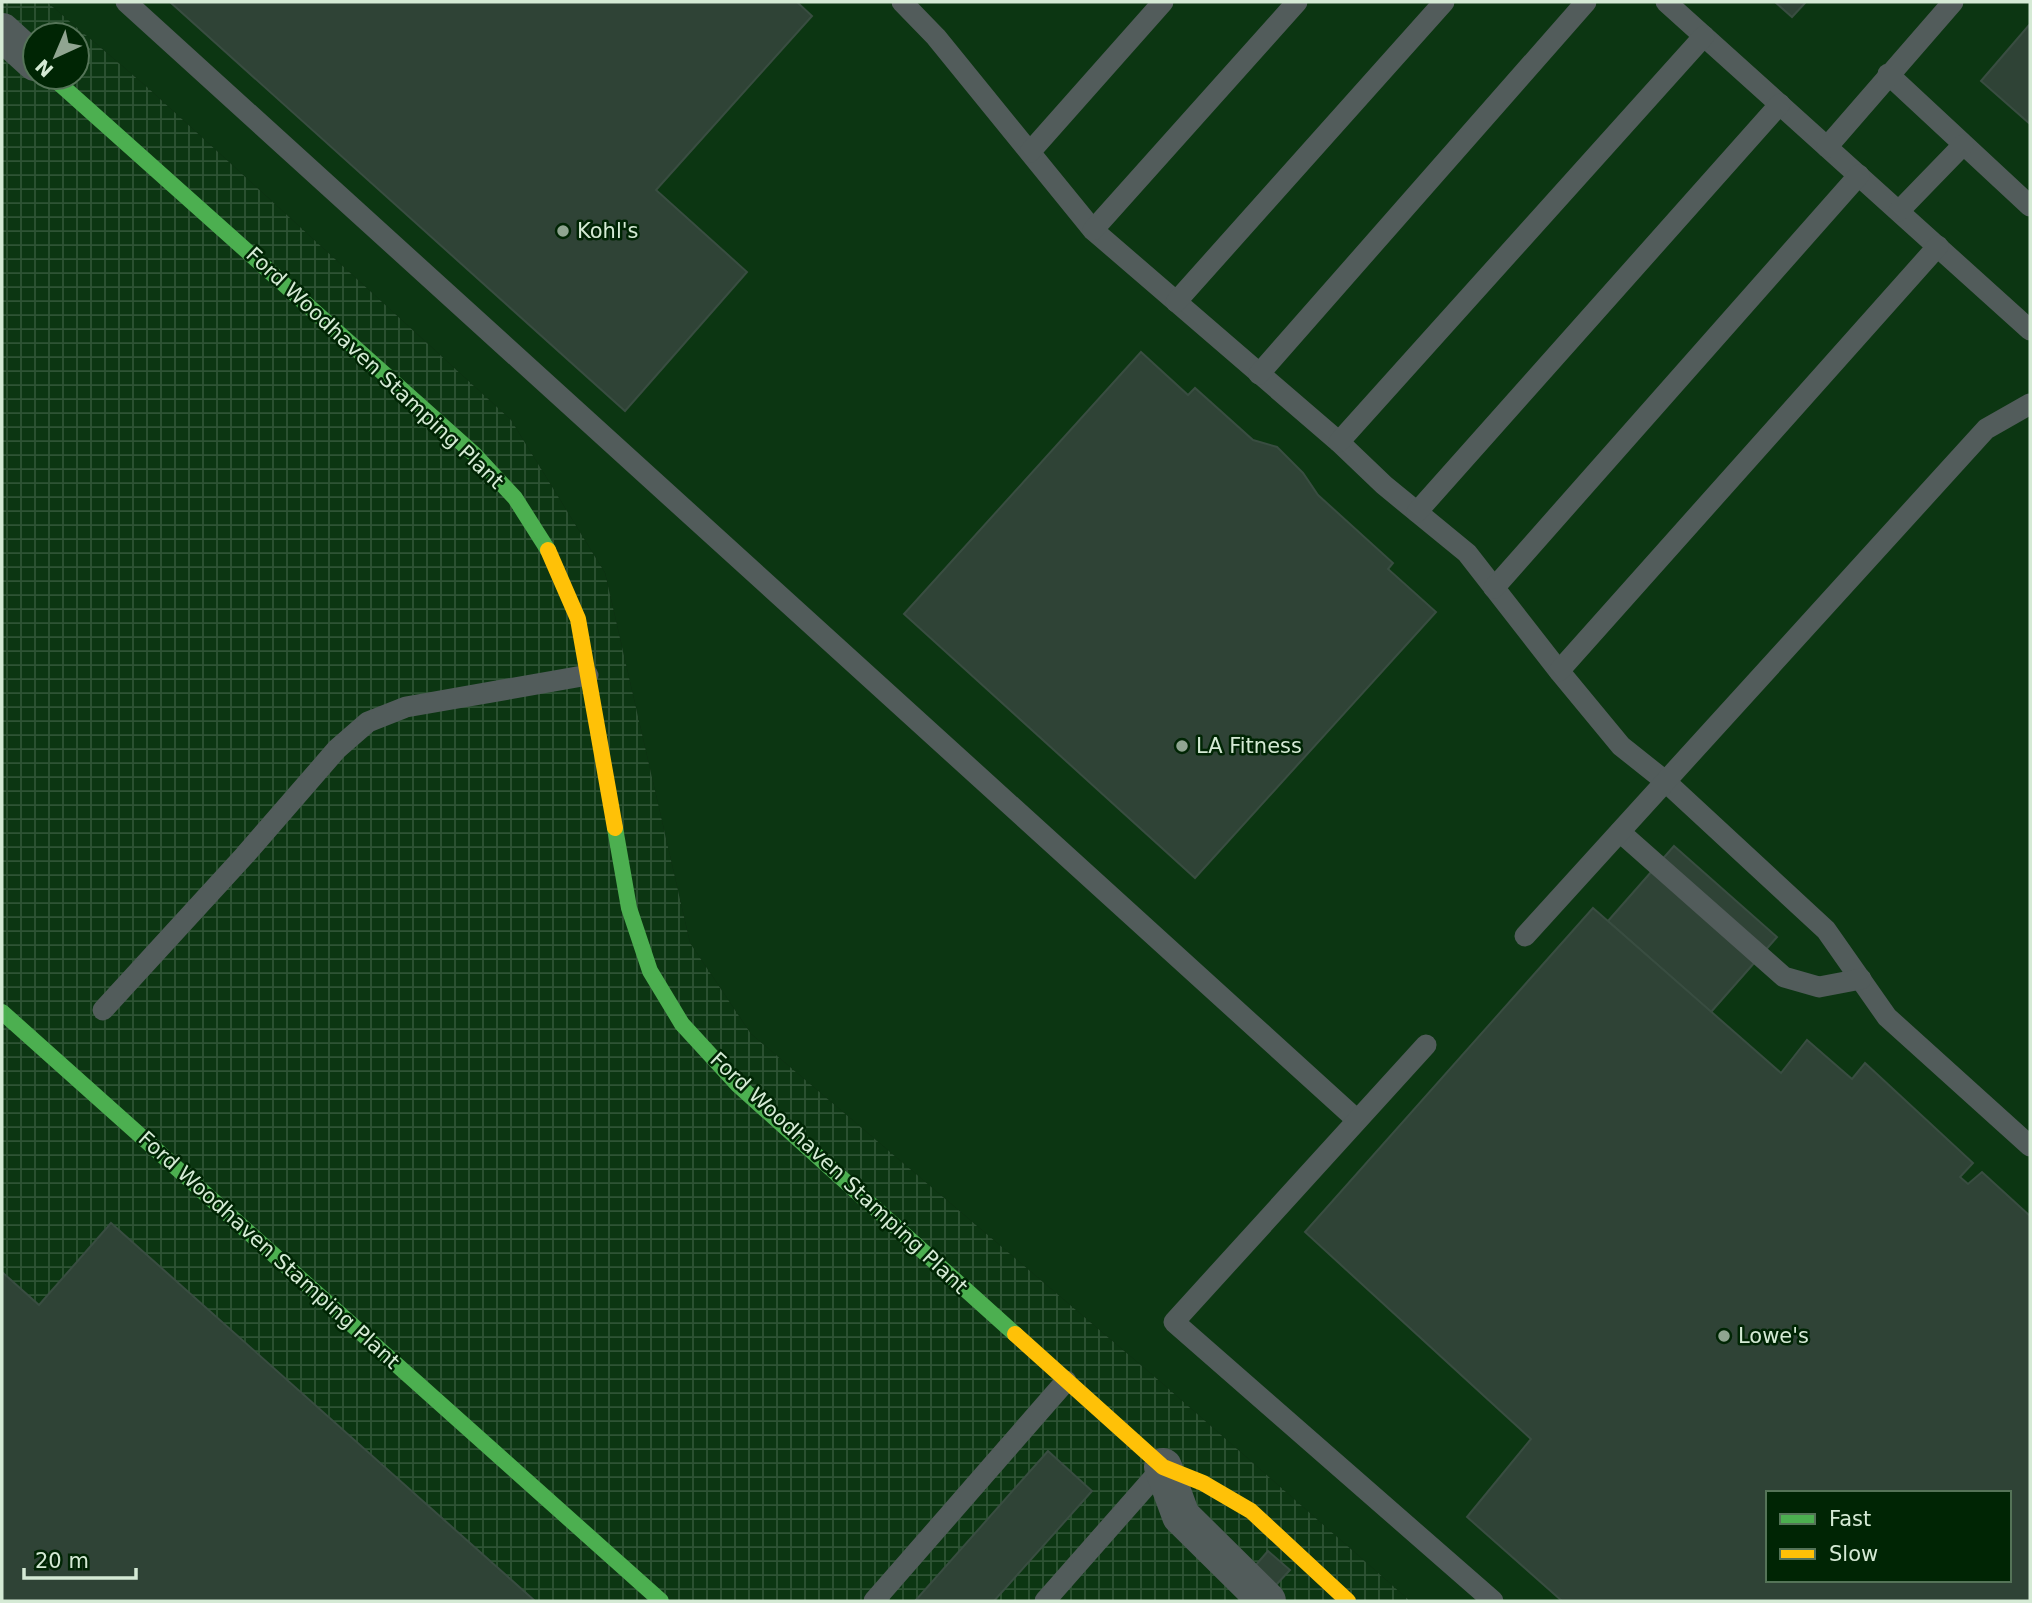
<svg xmlns="http://www.w3.org/2000/svg" width="2032" height="1603" viewBox="0 0 2032 1603" font-family="'DejaVu Sans',sans-serif">
  <defs>
    <pattern id="industrial-grid" width="8" height="8" patternUnits="userSpaceOnUse" patternTransform="scale(1.75)"><rect width="8" height="8" fill="#0c3612"/><path d="M0 4h8M4 0v8" fill="none" stroke="#2e5334"/></pattern>
  </defs>
  <rect width="100%" height="100%" fill="#112614"/>
  <path fill="#0c3612" fill-rule="evenodd" d="M47 2H2030V1601H1410L1163 1384 751 1034 690 943 605 573 511 420 148 88ZM1768 1493H2009V1580H1768Z"/>
  <path fill="url(#industrial-grid)" fill-rule="evenodd" d="M2 2H47L148 88 511 420 605 573 690 943 751 1034 1163 1384 1410 1601H2ZM35 35H77V77H35Z"/>
  <g fill="#2f4336" stroke="#394d41" stroke-width="2" fill-rule="evenodd">
    <polygon points="170,2 797,2 812,16 656,190 747,272 625,411"/>
    <polygon points="1775,2 1806,2 1792,17"/>
    <polygon points="2030,24 2030,124 1981,81"/>
    <polygon points="1141,352 1188,395 1195,388 1253,440 1277,447 1303,473 1318,495 1393,563 1388,569 1436,612 1195,878 904,614"/>
    <polygon points="1674,846 1777,937 1711,1012 1608,921"/>
    <path d="M1593 908 1781 1073 1807 1040 1852 1079 1865 1063 1973 1163 1960 1177 1968 1184 1982 1172 2030 1216V1601H1562L1467 1517 1531 1439 1305 1232ZM1768 1493H2009V1580H1768Z"/>
    <polygon points="111,1223 535,1601 2,1601 2,1272 39,1305"/>
    <polygon points="1048,1451 1092,1491 994,1601 915,1601"/>
    <polygon points="1268,1551 1290,1570 1276,1585 1255,1566"/>
  </g>
  <g fill="none" stroke-linecap="round" stroke-linejoin="round">
    <g stroke="#525c5b" stroke-width="21">
      <polyline points="126,2 1357,1120"/>
      <polyline points="902,2 936,37 1093,230 1339,442 1384,485 1467,553 1559,671 1621,746 1665,781 1826,930 1887,1017 2030,1146"/>
      <polyline points="1666,2 2030,330"/>
      <polyline points="1888,74 2030,206"/>
      <polyline points="1827,147 1953,2"/>
      <polyline points="1030,152 1163,2"/>
      <polyline points="1899,211 1963,145"/>
      <polyline points="1093,230 1297,2"/>
      <polyline points="1176,302 1444,2"/>
      <polyline points="1259,374 1586,2"/>
      <polyline points="1339,442 1704,36"/>
      <polyline points="1417,512 1780,104"/>
      <polyline points="1494,588 1859,175"/>
      <polyline points="1559,671 1938,246"/>
      <polyline points="1620,832 1784,977 1819,987 1861,979"/>
      <polyline points="1525,936 1986,429 2030,404"/>
      <polyline points="103,1010 245,855 337,749 368,722 406,707 588,675"/>
      <polyline points="1426,1045 1174,1322 1493,1601"/>
      <polyline points="874,1601 1066,1381"/>
      <polyline points="1045,1601 1163,1467"/>
    </g>
    <g stroke="#525c5b" stroke-width="38">
      <polyline points="2,32 35,62"/>
      <polyline points="1163,1467 1181,1516 1267,1601"/>
    </g>
    <g stroke="#4caf50" stroke-width="16">
      <polyline points="52,77 474,454 515,498 548,550"/>
      <polyline points="615,828 629,908 650,971 682,1024 738,1085 1015,1334"/>
      <polyline points="2,1012 661,1601"/>
    </g>
    <g stroke="#ffc107" stroke-width="16">
      <polyline points="548,550 578,619 615,828"/>
      <polyline points="1015,1334 1163,1467 1203,1483 1251,1511 1348,1601"/>
    </g>
  </g>
  <g fill="#90a591" stroke="#002504" stroke-width="2.5">
    <circle cx="563" cy="231" r="7"/>
    <circle cx="1182" cy="746" r="7"/>
    <circle cx="1724" cy="1336" r="7"/>
  </g>
  <g text-anchor="middle" stroke-width="5" stroke-linejoin="round" paint-order="stroke">
    <g font-size="21" fill="#d5ead5" stroke="#002504" text-anchor="start">
      <text x="577" y="238">Kohl's</text>
      <text x="1196" y="753">LA Fitness</text>
      <text x="1738" y="1343">Lowe's</text>
    </g>
    <g font-size="21" fill="#d5ead5" stroke="#002504">
      <text transform="translate(375 368) rotate(43)" y="7">Ford Woodhaven Stamping Plant</text>
      <text transform="translate(839 1173) rotate(43)" y="7">Ford Woodhaven Stamping Plant</text>
      <text transform="translate(269 1250) rotate(42)" y="7">Ford Woodhaven Stamping Plant</text>
    </g>
  </g>
  <rect width="2032" height="1603" fill="none" stroke="#d5ead5" stroke-width="7"/>
  <rect x="1766" y="1491" width="245" height="91" fill="#002504" stroke="#557458" stroke-width="2"/>
  <rect x="1780" y="1514" width="35" height="10" fill="#4caf50" stroke="#557458" stroke-width="2"/>
  <text x="1829" y="1526" font-size="21" fill="#d5ead5">Fast</text>
  <rect x="1780" y="1549" width="35" height="10" fill="#ffc107" stroke="#557458" stroke-width="2"/>
  <text x="1829" y="1561" font-size="21" fill="#d5ead5">Slow</text>
  <g transform="translate(56 56) rotate(224)"><circle r="33" fill="#002504" stroke="#557458" stroke-width="2"/>
  <path d="M0-5L12 26L0 18L-12 26Z" fill="#90a591"/>
  <text y="-10" font-size="19" font-weight="bold" text-anchor="middle" fill="#d5ead5">N</text>
  </g>
  <path d="M24 1568v10h112v-10" fill="none" stroke="#d5ead5" stroke-width="3.5"/>
  <text x="35" y="1568" font-size="21" fill="#d5ead5" stroke="#002504" stroke-width="5" paint-order="stroke">20 m</text>
</svg>
